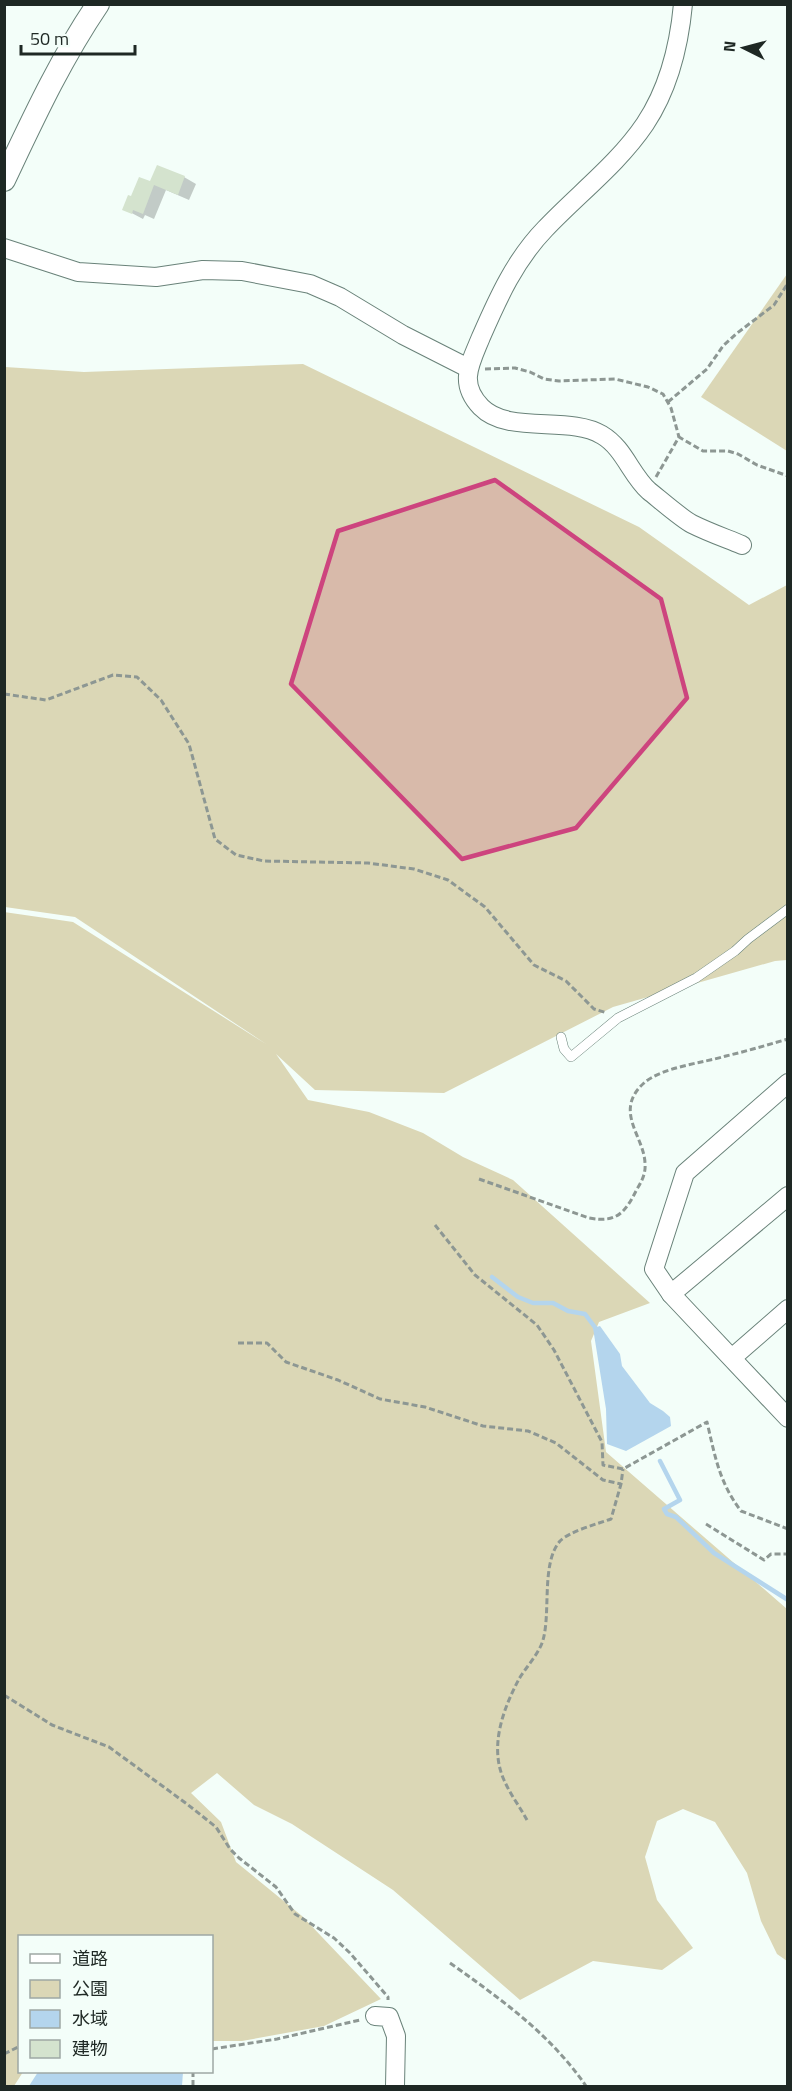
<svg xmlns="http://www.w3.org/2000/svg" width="792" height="2091" viewBox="0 0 792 2091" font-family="'Titillium Web','Noto Sans JP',sans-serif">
  <rect width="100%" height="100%" fill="#f3fef9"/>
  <g fill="#dbd7b6">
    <polygon points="787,274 787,451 701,397"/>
    <polygon points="303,364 639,527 749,605 787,585 787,960 775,961 613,1007 444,1093 315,1090 276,1054 308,1100 369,1112 423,1133 463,1157 513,1180 650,1303 599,1322 591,1341 606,1452 787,1609 787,1961 777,1954 761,1921 747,1873 715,1822 683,1809 657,1821 645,1857 657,1900 693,1948 662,1970 593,1961 520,2000 393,1890 292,1824 254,1805 217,1773 191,1793 221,1822 236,1862 302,1916 381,1999 324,2026 242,2041 212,2041 212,1936 20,1936 20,2072 23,2072 14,2086 5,2086 4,912 73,922 266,1044 75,917 5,907 5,367 84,372"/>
  </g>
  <g fill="#b4d5ed">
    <polygon points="600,1326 620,1354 622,1366 650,1403 663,1411 670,1417 671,1426 626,1451 607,1444 606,1409 593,1328"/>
    <polygon points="38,2072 183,2072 182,2086 29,2086"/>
  </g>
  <polygon fill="#0003" points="184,177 196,184 189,200 166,190 154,219 145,215 143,219 124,209 132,198 151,183"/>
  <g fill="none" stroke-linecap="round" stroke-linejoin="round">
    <g stroke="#b4d5ed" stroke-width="4.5">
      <polyline points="492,1277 518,1297 533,1303 553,1303 568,1311 585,1314 597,1330"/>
      <polyline points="660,1461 680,1500 664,1509 667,1514 676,1517 714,1553 788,1600"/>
    </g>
  </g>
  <polygon fill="#d4e3ce" points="157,165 185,176 178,195 154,185 143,214 133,210 132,214 122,210 128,195 131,196 139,177 150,181"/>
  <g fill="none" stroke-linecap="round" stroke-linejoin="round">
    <defs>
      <polyline id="service" points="561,1037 564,1049 571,1057 618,1018 696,978 735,951 748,939 788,909"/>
      <g id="minor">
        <path d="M683 4C679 47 669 88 645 124 618 164 578 194 545 229 515 260 498 298 481 337 470 364 458 383 481 407 508 435 570 415 602 435 624 448 631 475 649 491 658 498 682 519 692 524 708 532 725 538 742 545"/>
        <polyline points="4,248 78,272 156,277 203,270 242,271 310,284 340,297 403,335 468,368"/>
        <polyline points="788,1083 685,1173 654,1269 671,1294 788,1418"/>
        <polyline points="671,1294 788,1196"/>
        <polyline points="733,1357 788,1309"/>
        <polyline points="375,2016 389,2017 396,2036 395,2086"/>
      </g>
      <path id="tertiary" d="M4 180C33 119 60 60 98 4"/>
    </defs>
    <use href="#service" stroke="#698279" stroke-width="10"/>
    <use href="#minor" stroke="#698279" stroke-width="20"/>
    <use href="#tertiary" stroke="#698279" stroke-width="24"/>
    <g stroke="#8d9793" stroke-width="3" stroke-dasharray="6 3" stroke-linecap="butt">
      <polyline points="485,369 515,368 530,372 544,379 559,381 615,379 648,387 663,394 671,408 679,437"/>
      <polyline points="668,402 707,369 723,346 736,334 774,305 788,283"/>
      <polyline points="656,477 679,437 703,451 728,451 738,454 757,465 788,476"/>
      <polyline points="4,694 46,700 113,675 137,677 161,700 189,744 215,839 236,855 264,861 368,863 414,869 448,880 485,907 534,965 566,981 594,1009 607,1013"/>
      <path d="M479 1179 589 1218C617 1223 625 1213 637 1189 642 1181 646 1173 645 1163 644 1136 613 1111 644 1083 662 1067 703 1063 726 1056 747 1051 767 1045 788 1039"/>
      <path d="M435 1225 475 1275 537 1325 554 1350 602 1442 603 1465 623 1469 707 1422C715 1456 719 1482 741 1511L788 1529"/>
      <polyline points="238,1343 267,1343 286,1362 338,1380 380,1399 425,1407 483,1426 528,1431 556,1443 603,1480 621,1484"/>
      <polyline points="706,1524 764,1560 771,1554 788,1554"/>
      <polyline points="4,1695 52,1725 109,1747 187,1804 216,1827 230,1849 239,1858 276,1887 295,1914 334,1938 350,1953 388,1997 388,2000"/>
      <path d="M527 1820C520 1807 510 1794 504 1780 489 1747 503 1709 519 1679 526 1667 539 1654 543 1640 551 1612 541 1563 560 1541 570 1531 597 1524 611 1519L621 1484 623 1469"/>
      <path d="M450 1963C502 2000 550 2034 586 2086"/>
      <polyline points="212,2049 277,2039 360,2020"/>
      <polyline points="4,2054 20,2046"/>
      <polyline points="193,2086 193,2072"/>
    </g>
    <use href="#service" stroke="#fff" stroke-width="9"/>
    <use href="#minor" stroke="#fff" stroke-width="18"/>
    <use href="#tertiary" stroke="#fff" stroke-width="22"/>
  </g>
  <path fill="#cd447e" fill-opacity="0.2" stroke="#cd447e" stroke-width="4.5" stroke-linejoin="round" d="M495 480 661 599 687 698 576 828 462 859 291 684 338 531Z"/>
  <rect width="792" height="2091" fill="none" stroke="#1e2824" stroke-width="12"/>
  <rect x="18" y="1935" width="195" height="138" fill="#f3fef9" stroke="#9ea8a4" stroke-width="1.5"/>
  <rect x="30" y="1954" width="30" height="9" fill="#ffffff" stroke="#9ea8a4" stroke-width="1.5"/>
  <text x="72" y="1965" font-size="18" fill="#1e2824">道路</text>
  <rect x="30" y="1980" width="30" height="18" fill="#dbd7b6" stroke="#9ea8a4" stroke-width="1.5"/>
  <text x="72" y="1995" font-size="18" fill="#1e2824">公園</text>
  <rect x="30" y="2010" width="30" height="18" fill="#b4d5ed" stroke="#9ea8a4" stroke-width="1.5"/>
  <text x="72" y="2025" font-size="18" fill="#1e2824">水域</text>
  <rect x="30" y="2040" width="30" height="18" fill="#d4e3ce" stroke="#9ea8a4" stroke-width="1.5"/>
  <text x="72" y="2055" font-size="18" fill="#1e2824">建物</text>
  <g transform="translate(744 48) rotate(276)" stroke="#f3fef9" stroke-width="4.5" paint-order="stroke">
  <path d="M0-4.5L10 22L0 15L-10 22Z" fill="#1e2824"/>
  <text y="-9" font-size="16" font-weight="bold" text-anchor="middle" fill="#1e2824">N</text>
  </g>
  <path d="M21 45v9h114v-9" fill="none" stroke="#1e2824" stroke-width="3"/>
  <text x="30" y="45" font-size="18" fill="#1e2824" stroke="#f3fef9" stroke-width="4.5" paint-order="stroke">50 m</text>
</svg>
